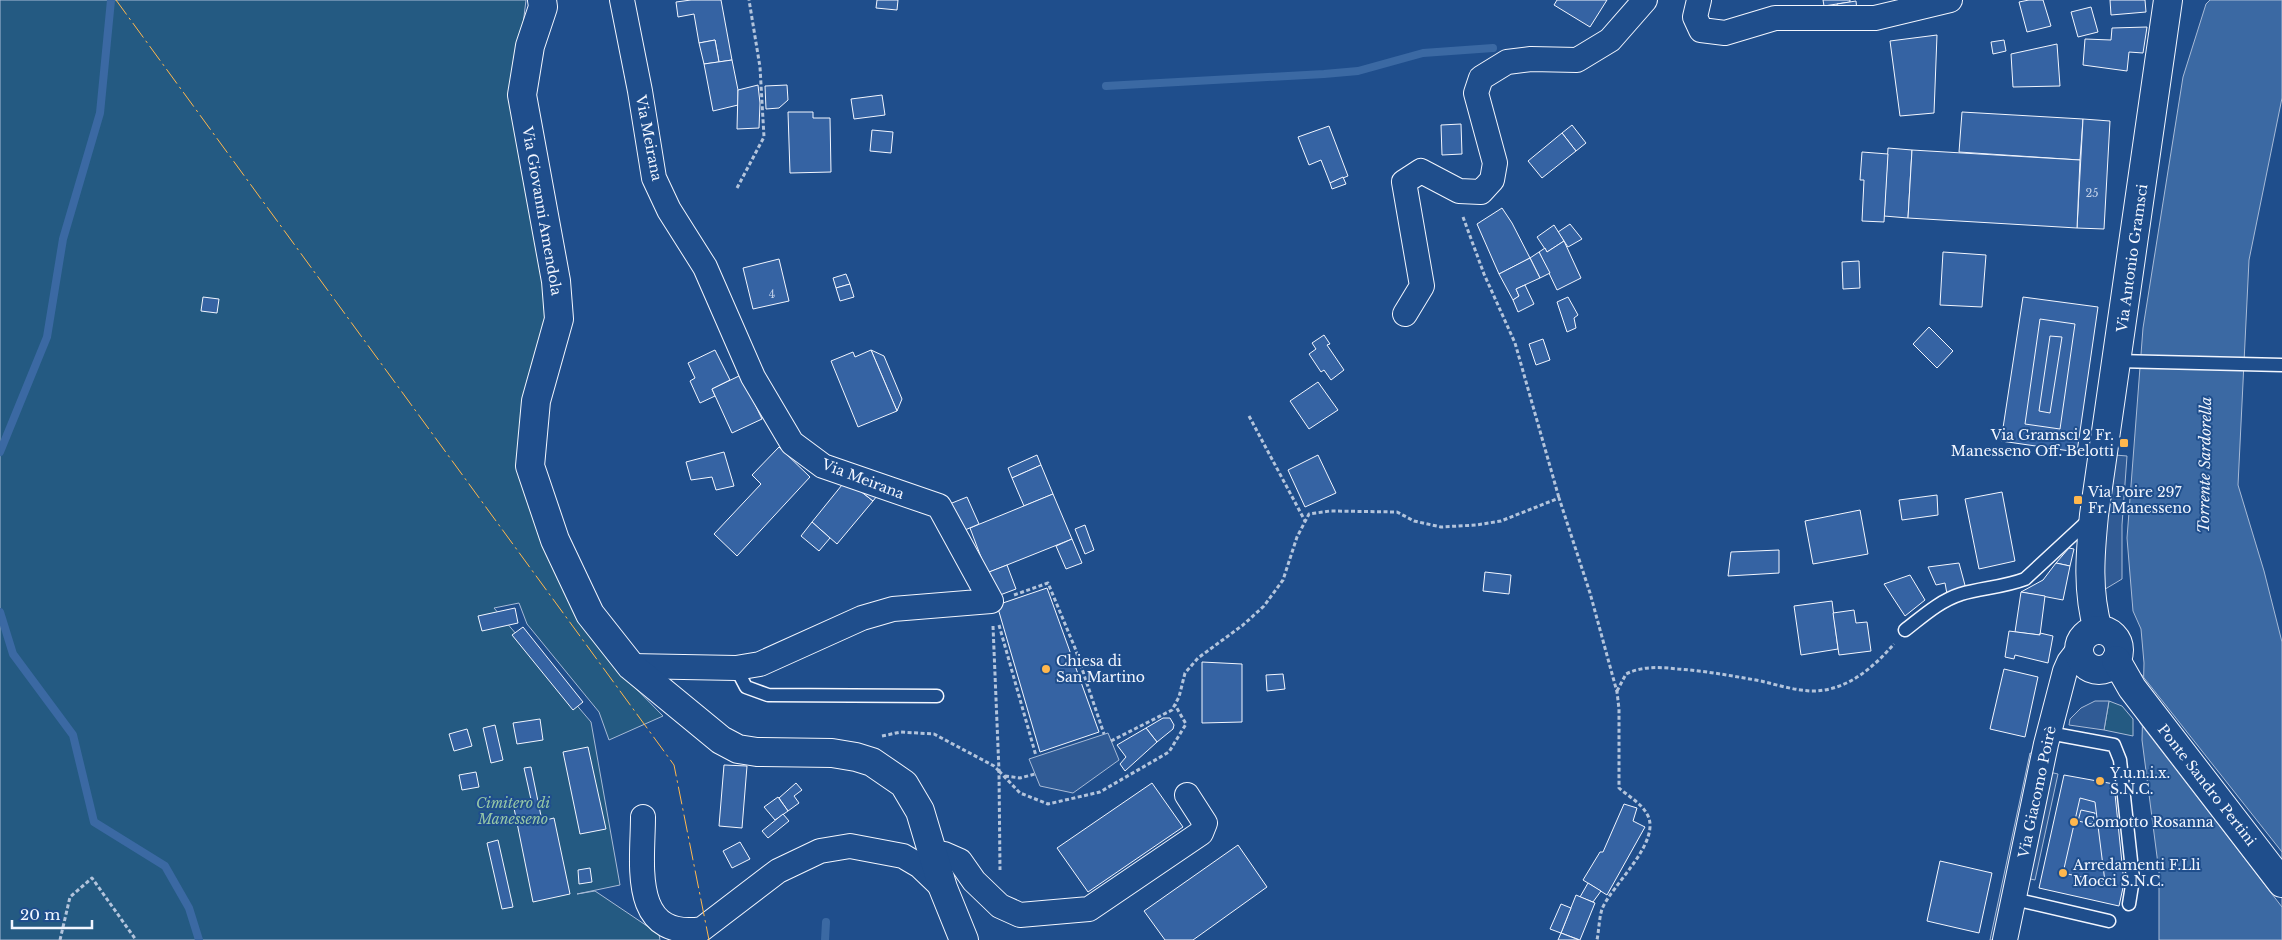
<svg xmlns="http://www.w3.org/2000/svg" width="2282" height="940" viewBox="0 0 2282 940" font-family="'Libre Baskerville',serif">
  <rect width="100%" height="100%" fill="#1f4e8c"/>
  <g fill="#245a82" stroke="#a8bbd7">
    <polygon points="0,0 526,0 518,66 559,287 527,381 519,439 612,664 663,716 609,740 599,712 527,624 519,603 494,608 591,722 620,885 577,894 595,891 659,934 660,940 0,940"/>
    <polygon points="2109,701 2122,706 2133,719 2133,736 2104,730"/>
  </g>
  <g fill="#305b95" stroke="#a8bbd7">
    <polygon points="2115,455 2127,456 2122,525 2122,579 2102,591 2100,568"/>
    <polygon points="2095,701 2109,701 2104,730 2069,725 2070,719 2081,708"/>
    <polygon points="1108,733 1119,760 1073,793 1040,786 1029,759"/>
    <polygon points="2030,753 2037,755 1998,940 1990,940"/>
    <polygon points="2049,772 2058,774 2035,880 2026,878"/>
  </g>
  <polygon fill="#3b69a3" stroke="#a8bbd7" points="2210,0 2282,0 2282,98 2249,260 2238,485 2264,571 2282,642 2282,940 2159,940 2159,872 2142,740 2144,663 2141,629 2133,611 2127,538 2143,328 2183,77 2206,4"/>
  <polygon fill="#1f4e8c" stroke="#a8bbd7" points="2141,674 2282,852 2282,907 2140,723"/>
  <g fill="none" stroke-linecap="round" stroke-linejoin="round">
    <g stroke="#3b69a3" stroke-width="8">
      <polyline points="1106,86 1324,74 1358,71 1423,53 1493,48"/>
      <polyline points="0,452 47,337 63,239 100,113 111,0"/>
      <polyline points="0,612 13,654 73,735 94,822 165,866 189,908 199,940"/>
      <polyline points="825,940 826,922"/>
    </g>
  </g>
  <g fill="#3563a3" stroke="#f2f6ff">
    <polygon points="691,0 721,0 732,60 719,62 715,40 699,43 694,14 678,17 676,2"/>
    <polygon points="877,0 898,0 897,10 876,8"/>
    <polygon points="1557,0 1607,0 1590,27 1554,5"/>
    <polygon points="1823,0 1850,0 1850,2 1824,6"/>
    <polygon points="2029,0 2043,0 2051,26 2027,32 2019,2"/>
    <polygon points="2110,0 2145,0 2146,12 2111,15"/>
    <polygon points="1856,1 1857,11 1838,13 1837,4"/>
    <polygon points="2091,7 2098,32 2078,37 2071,12"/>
    <polygon points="2147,27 2143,53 2129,52 2127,71 2083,65 2085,39 2111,40 2112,28"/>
    <polygon points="1937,35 1934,113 1900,116 1890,41"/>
    <polygon points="715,40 719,62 704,64 699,43"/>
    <polygon points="2004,40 2006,51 1993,54 1991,42"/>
    <polygon points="2057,44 2060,86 2013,87 2011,54"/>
    <polygon points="732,60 738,90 738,105 713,111 704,64"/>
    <polygon points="758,85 760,103 759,128 737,129 738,90"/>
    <polygon points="787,85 788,100 779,108 766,109 765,86"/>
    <polygon points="882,95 885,115 854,119 851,99"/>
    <polygon points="788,112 813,112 813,118 830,118 831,172 790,173"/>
    <polygon points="1962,112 2083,119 2080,160 1959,152"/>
    <polygon points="2083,119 2110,121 2104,229 2077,228"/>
    <polygon points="1461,124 1462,154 1442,155 1441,125"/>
    <polygon points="1572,125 1586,143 1576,151 1562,133"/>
    <polygon points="1329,126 1348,176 1330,183 1321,160 1309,165 1298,137"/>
    <polygon points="872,130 893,132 891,153 870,151"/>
    <polygon points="1562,133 1576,151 1542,178 1528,161"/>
    <polygon points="1888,148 1912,150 1908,218 1884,216"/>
    <polygon points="1912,150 2080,160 2077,228 1908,218"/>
    <polygon points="1862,152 1888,154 1884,222 1862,221 1864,180 1860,180"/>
    <polygon points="1343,177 1346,184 1332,189 1330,183"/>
    <polygon points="1502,208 1512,223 1530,258 1499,274 1477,224"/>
    <polygon points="1570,224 1582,239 1568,247 1558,232"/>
    <polygon points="1554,225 1564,241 1547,252 1537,237"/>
    <polygon points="1564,241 1581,278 1557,290 1539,252 1545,248 1547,252"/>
    <polygon points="1539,252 1550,273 1540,278 1530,258"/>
    <polygon points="1943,252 1986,255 1982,307 1940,305"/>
    <polygon points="1530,258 1540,278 1516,289 1519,296 1513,300 1499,274"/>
    <polygon points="779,259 789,301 753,309 743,268"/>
    <polygon points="1859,261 1860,288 1843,289 1842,262"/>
    <polygon points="846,274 850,284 836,288 833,278"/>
    <polygon points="850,284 854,297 840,301 836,288"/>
    <polygon points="1525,285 1534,304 1518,312 1513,300 1519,296 1516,289"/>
    <polygon points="203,297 219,299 217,313 201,311"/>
    <polygon points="1568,297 1578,315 1574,318 1576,328 1567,332 1557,302"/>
    <polygon points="2023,297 2098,307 2077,452 2001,441"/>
    <polygon points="2040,319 2075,324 2060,429 2025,424"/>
    <polygon points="1929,327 1953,351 1937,368 1913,344"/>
    <polygon points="1324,335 1330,344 1327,345 1344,370 1331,380 1324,370 1321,372 1309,354 1316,349 1312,343"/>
    <polygon points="2050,336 2062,337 2050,413 2039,411"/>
    <polygon points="1543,339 1550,360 1536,365 1529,344"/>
    <polygon points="715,350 730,380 712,389 715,396 700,403 690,381 695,378 688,363"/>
    <polygon points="871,350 884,356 902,399 897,411"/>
    <polygon points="871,350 897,411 858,427 831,361 853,352 855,357"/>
    <polygon points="741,375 762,419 732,433 712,389"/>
    <polygon points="1318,382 1338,410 1309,429 1290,401"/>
    <polygon points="779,447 810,477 737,556 714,534 761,484 752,475"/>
    <polygon points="724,452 734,486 716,490 712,477 691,480 686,462"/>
    <polygon points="1037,455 1041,465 1012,478 1008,468"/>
    <polygon points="1318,455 1336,493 1305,507 1288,470"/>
    <polygon points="1041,465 1053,494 1024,506 1012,478"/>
    <polygon points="846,480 873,501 837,544 812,522"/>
    <polygon points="868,486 880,492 873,501 863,493"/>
    <polygon points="2002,492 2015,561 1979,569 1965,499"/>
    <polygon points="1053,494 1072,539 987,573 970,528"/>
    <polygon points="1937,495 1938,515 1902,520 1899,500"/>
    <polygon points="967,497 979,524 958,533 947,505"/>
    <polygon points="1860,510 1868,554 1813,564 1805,521"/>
    <polygon points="812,522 830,538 819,551 801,536"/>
    <polygon points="1085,525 1094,550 1085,554 1075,529"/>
    <polygon points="1072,539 1082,563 1066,569 1056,546"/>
    <polygon points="2069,548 2074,549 2070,566 2056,563"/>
    <polygon points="1779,550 1779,573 1728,576 1731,552"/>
    <polygon points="1959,563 1966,589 1947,594 1945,583 1936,585 1928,567"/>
    <polygon points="2056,563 2070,566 2063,600 2021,592 2043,580"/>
    <polygon points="1007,565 1016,589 1000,595 989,572"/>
    <polygon points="1485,572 1511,575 1509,594 1483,591"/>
    <polygon points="1910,575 1925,600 1905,616 1884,584"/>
    <polygon points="1047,588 1099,732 1040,752 997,605"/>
    <polygon points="2021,592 2045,596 2040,635 2015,632"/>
    <polygon points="1832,601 1838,649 1801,655 1794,606"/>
    <polygon points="515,608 518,623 482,631 478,616"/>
    <polygon points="1854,610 1856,623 1867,622 1871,651 1839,655 1833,613"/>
    <polygon points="523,627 583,702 573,710 512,635"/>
    <polygon points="2009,631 2040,635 2040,633 2053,636 2048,663 2015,655 2014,659 2005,657"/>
    <polygon points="1202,662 1242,664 1242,722 1202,723"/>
    <polygon points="2004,669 2038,677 2025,737 1990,729"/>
    <polygon points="1283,674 1285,689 1267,691 1266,675"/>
    <polygon points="1163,718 1170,718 1174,725 1173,729 1157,742 1146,728"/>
    <polygon points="540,719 543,740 517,744 513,723"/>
    <polygon points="495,725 503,760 491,763 483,728"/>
    <polygon points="1146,728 1157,742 1125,771 1120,764 1126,757 1117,745"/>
    <polygon points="467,729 472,746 454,751 449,734"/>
    <polygon points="588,747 606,829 580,834 563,752"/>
    <polygon points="724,765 747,766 742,828 719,826"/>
    <polygon points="531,767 542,821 554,818 570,894 533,902 514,808 532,804 524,768"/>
    <polygon points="476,772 479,787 462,790 459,775"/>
    <polygon points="2064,775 2114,784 2124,883 2119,906 2039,888"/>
    <polygon points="796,783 802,790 794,796 799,803 788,811 779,798"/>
    <polygon points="1152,783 1183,827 1088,892 1057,848"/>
    <polygon points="778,797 788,811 775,820 764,807"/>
    <polygon points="2080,798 2095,802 2105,882 2063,873"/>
    <polygon points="1624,804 1637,808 1633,821 1645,827 1607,895 1583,880 1600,852 1603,852"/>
    <polygon points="2081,810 2095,813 2092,824 2078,821"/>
    <polygon points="783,814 789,821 768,838 762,831"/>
    <polygon points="498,840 513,907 502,909 487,843"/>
    <polygon points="740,842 750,859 732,868 723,851"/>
    <polygon points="1238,845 1267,887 1193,940 1165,940 1144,911"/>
    <polygon points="1940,861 1992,873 1979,933 1927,921"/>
    <polygon points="590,868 592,882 579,884 578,870"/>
    <polygon points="1588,883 1601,891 1593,902 1580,897"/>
    <polygon points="1576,895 1595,903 1580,940 1561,933"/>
    <polygon points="1561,904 1571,908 1561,933 1550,929"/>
    <polygon points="1561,933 1579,940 1558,940"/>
  </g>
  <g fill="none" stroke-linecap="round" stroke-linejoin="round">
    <defs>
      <g id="service">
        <polyline points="2117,361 2282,365"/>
        <path d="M1905 630C1922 617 1939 601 1961 594 1982 588 2004 587 2025 579L2091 518"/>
        <polyline points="736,668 746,687 768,695 937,696"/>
        <polyline points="2049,733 2114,745 2120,760 2133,879 2129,904"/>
        <polyline points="2014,899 2109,921"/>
      </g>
      <g id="minor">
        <polyline points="622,0 640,91 654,178 669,210 705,267 753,377 792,443 823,466 939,506 991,601 893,609 862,618 760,664 736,668 631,666"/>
        <polyline points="1699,0 1695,17 1701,30 1725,33 1775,18 1875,18 1950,0"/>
        <polyline points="1405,314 1422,286 1404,182 1421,171 1459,191 1481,192 1492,180 1495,163 1476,93 1481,78 1507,62 1531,59 1577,60 1610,40 1645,0"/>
        <path d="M643 817C643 862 629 940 702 929L778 871 820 851 850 846 903 856 920 866 943 888"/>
        <polyline points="933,852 944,854 960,861 974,881 1000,906 1020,915 1089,909 1201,833 1205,823 1187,795"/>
        <polyline points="2005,940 2046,744 2065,671 2069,662 2079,649"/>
      </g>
      <polyline id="tertiary" points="542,0 543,7 530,46 522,95 556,281 559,319 536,401 530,466 555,540 590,614 631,666 721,740 738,749 757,752 832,753 856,757 872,762 904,784 920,811 943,888 964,940"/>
      <g id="secondary">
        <path d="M2098 630C2087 591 2090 555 2094 515L2168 0"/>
        <circle cx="2099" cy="650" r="20"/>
        <polyline points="2116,660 2132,688 2282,883"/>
      </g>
    </defs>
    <use href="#service" stroke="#f2f6ff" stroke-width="15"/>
    <use href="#minor" stroke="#f2f6ff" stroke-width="26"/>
    <use href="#tertiary" stroke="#f2f6ff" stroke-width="30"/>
    <use href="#secondary" stroke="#f2f6ff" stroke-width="30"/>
    <g stroke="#b3c4dc" stroke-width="3" stroke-dasharray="4 2.5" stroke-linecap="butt">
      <polyline points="737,188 764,137 760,67 749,0"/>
      <polyline points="1463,217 1484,274 1515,343 1559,498"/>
      <polyline points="1249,416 1305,521"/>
      <polyline points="1014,595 1048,583 1075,648 1104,734"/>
      <polyline points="999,625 1036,756"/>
      <polyline points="993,626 999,771 1000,870"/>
      <path d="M1617 691 1626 674C1642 666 1660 667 1678 669 1706 671 1733 676 1761 681 1777 685 1794 690 1810 691 1845 692 1872 669 1894 644"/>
      <polyline points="882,736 901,732 934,734 994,766 1000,772"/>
      <path d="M1111 741 1172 710 1179 697 1185 673 1198 658 1243 625 1264 606 1283 580 1297 537 1309 514 1330 511 1397 512 1414 521 1441 527 1476 525 1501 521 1559 498 1590 593 1617 692 1619 709V788C1628 796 1641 803 1647 814 1663 841 1611 886 1602 909 1599 919 1599 930 1597 940"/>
      <polyline points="999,771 1020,793 1048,804 1100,792 1169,752 1186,724 1175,705"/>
      <polyline points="1005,776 1020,778 1035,774"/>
      <polyline points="60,940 70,897 92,878 136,940"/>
    </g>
    <use href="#service" stroke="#1f4e8c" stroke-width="12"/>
    <use href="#minor" stroke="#1f4e8c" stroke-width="24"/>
    <use href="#tertiary" stroke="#1f4e8c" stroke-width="28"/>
    <use href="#secondary" stroke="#1f4e8c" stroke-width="28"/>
    <polyline stroke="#ffb74d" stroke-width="1" stroke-dasharray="18 4 2.5 4" stroke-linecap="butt" points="116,0 674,765 709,940"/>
  </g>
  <g fill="#ffb74d" stroke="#1f4e8c" stroke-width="2">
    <rect x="2119" y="438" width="10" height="10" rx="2.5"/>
    <rect x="2073" y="495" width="10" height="10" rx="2.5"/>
    <circle cx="1046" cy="669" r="5"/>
    <circle cx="2100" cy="781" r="5"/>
    <circle cx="2074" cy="822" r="5"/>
    <circle cx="2063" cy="873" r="5"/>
  </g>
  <g text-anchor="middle" stroke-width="4" stroke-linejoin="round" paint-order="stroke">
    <g font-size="11" fill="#c3d1e8">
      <text x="2092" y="197">25</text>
      <text x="772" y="298">4</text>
    </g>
    <g font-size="14" fill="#f2f6ff" stroke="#1f4e8c">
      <text transform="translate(649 138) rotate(79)" y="5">Via Meirana</text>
      <text transform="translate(542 211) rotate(80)" y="5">Via Giovanni Amendola</text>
      <text transform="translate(2132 258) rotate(-82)" y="5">Via Antonio Gramsci</text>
      <text transform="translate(863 479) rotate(21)" y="5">Via Meirana</text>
      <text transform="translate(2207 785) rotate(52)" y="5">Ponte Sandro Pertini</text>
      <text transform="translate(2037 792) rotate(-78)" y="5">Via Giacomo Poirè</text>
    </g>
    <g font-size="14" fill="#f2f6ff" stroke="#1f4e8c" text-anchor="start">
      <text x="2114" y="440" text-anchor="end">Via Gramsci 2 Fr.<tspan x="2114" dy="16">Manesseno Off. Belotti</tspan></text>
      <text x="2088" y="497">Via Poire 297<tspan x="2088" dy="16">Fr. Manesseno</tspan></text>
      <text x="1056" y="666">Chiesa di<tspan x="1056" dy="16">San Martino</tspan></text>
      <text x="2110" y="778">Y.u.n.i.x.<tspan x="2110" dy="16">S.N.C.</tspan></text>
      <text x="2084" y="827">Comotto Rosanna</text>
      <text x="2073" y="870">Arredamenti F.Lli<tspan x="2073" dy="16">Mocci S.N.C.</tspan></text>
    </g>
    <g font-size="14" font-style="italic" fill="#97c8a6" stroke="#1f4e8c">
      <text x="513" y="808">Cimitero di<tspan x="513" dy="16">Manesseno</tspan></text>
    </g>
    <g font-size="15" font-style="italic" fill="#f2f6ff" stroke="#1f4e8c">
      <text transform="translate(2205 465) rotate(-89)" y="5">Torrente Sardorella</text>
    </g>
  </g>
  <path d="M12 920v8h80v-8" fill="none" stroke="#f2f6ff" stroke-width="2.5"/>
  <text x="20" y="920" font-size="15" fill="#f2f6ff" stroke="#1f4e8c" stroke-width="4" paint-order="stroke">20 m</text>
</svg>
